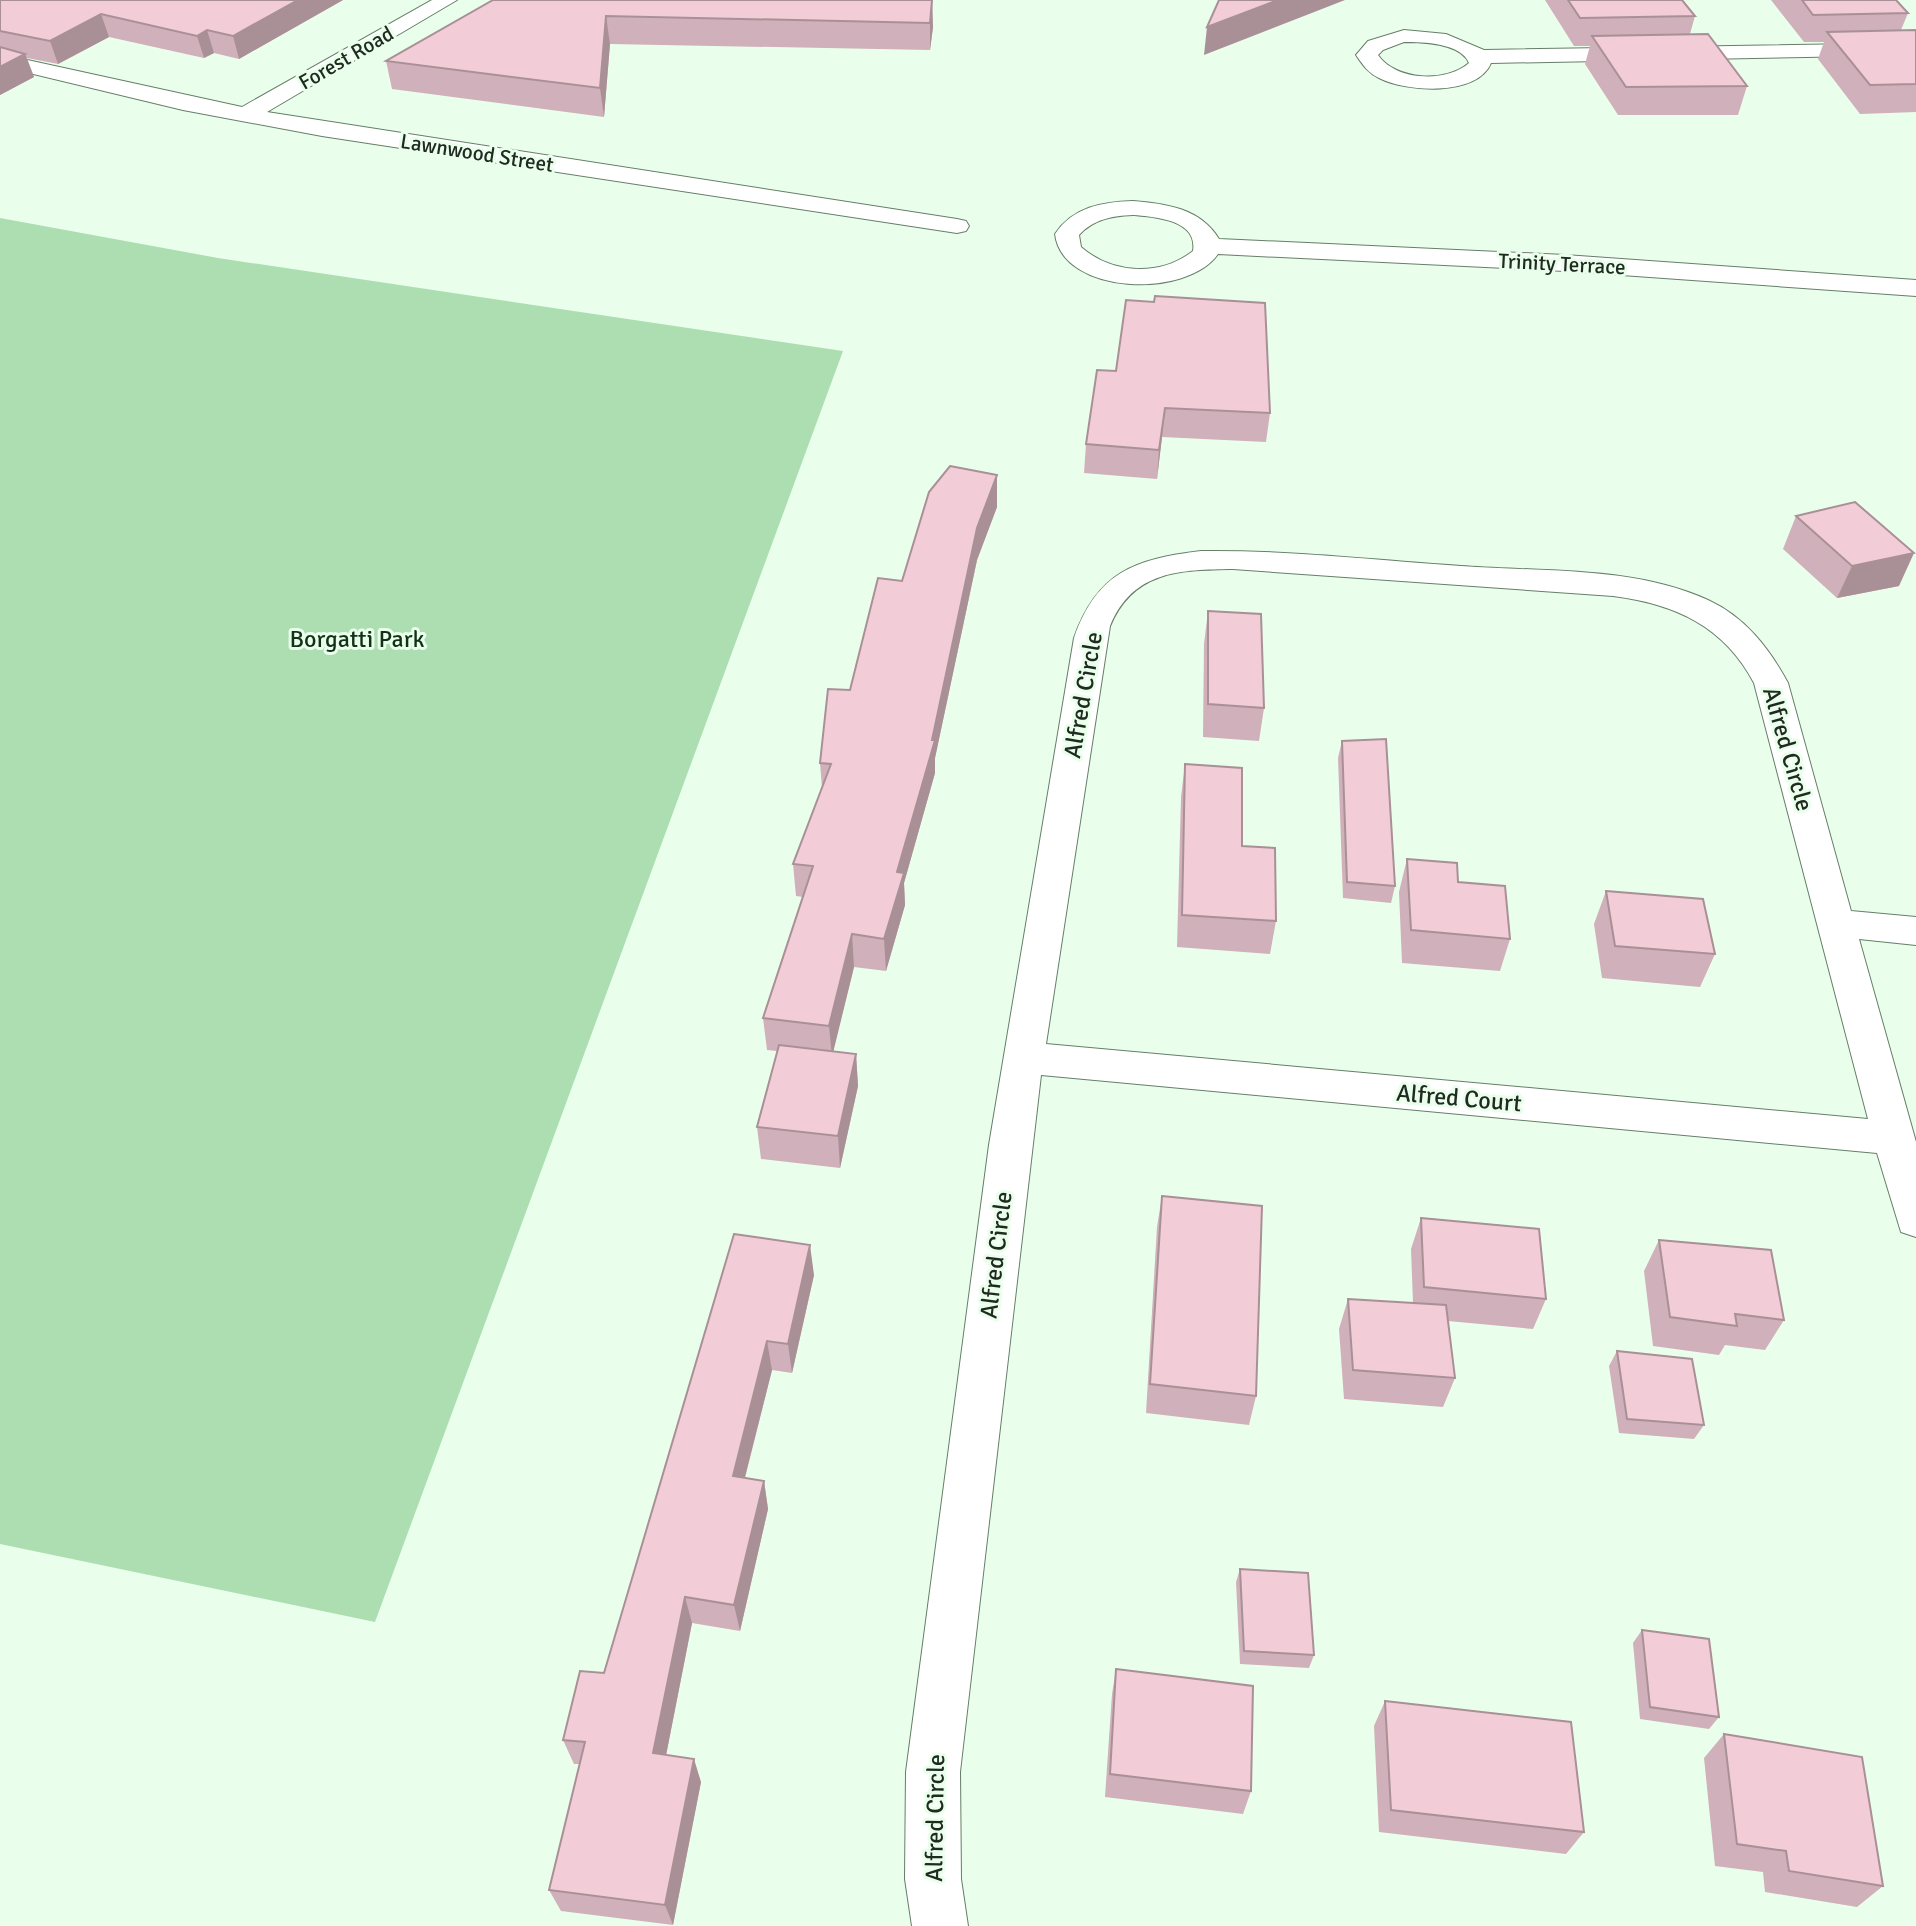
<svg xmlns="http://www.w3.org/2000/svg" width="1916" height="1926" viewBox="0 0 1916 1926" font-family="Signika,sans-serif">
  <rect width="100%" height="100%" fill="#e9ffeb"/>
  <polygon fill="#addeb2" points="0,218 218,258 843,351 375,1622 0,1544"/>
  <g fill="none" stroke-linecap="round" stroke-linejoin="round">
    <defs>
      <g id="minor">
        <polygon points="432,0 457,0 267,112 957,219 966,221 969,226 966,231 957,233 322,136 183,110 0,66 0,54 242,107"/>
        <path d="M1404 30 1446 34 1484 50 1916 43V55L1491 63C1477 97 1406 92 1379 78 1368 73 1363 65 1356 55L1368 41ZM1404 42C1423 42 1461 43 1469 63 1446 83 1396 81 1378 55L1383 50Z"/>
        <path d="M1133 201C1167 204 1200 208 1219 239L1565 255 1916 280V296L1565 271 1218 254C1187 299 1062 295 1055 234 1073 207 1102 202 1133 201ZM1133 215C1156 217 1198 220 1193 251 1160 277 1112 274 1081 247L1079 235C1094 219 1112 216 1133 215Z"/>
        <path d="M1201 551C1288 550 1375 560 1461 566 1542 572 1633 566 1708 600 1745 617 1769 648 1788 683L1851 911 1916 917V945L1859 939 1916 1142V1237L1901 1232 1877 1153 1041 1075 960 1772 961 1879 968 1926H912L905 1879 906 1772 989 1145 1074 638C1097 572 1135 559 1201 551ZM1233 569 1613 596C1675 604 1724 626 1754 683L1868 1119 1046 1044 1110 626C1133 570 1181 570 1233 569Z"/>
      </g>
    </defs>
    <use href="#minor" stroke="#667e68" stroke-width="2"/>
    <use href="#minor" fill="#fff" fill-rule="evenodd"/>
  </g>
  <g fill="#d0b0ba">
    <polygon points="0,0 343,0 239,59 214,53 204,58 109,37 58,64 27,58 34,77 0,95"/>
    <polygon points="493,0 932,0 933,27 930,50 610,44 604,117 392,89 386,61"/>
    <polygon points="1545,0 1682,0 1695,16 1690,34 1747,86 1738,115 1618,115 1585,64 1590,46 1574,46"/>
    <polygon points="1771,0 1896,0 1908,13 1901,30 1916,30 1916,112 1860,114 1818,59 1824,42 1804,42"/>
    <polygon points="1097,370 1270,413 1266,442 1162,437 1157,479 1084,473 1086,444"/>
    <polygon points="997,475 997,507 977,560 935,758 935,773 904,883 905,905 886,971 854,967 833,1051 856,1054 858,1086 840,1168 761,1159 757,1127 777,1051 767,1050 763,1018 803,897 796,896 793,864 822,788 820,763 850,690 902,581"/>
    <polygon points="1796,516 1899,586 1837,598 1783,549"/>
    <polygon points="1208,611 1264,708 1259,741 1203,737 1204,644"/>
    <polygon points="1342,741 1395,886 1391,903 1343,898 1338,758"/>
    <polygon points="1185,764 1242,846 1276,921 1270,954 1177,947 1181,797"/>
    <polygon points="1407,859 1510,939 1500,971 1402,963 1399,892"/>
    <polygon points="1606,891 1715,954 1700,987 1602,978 1594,924"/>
    <polygon points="1162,1196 1256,1396 1249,1425 1146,1413 1157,1227"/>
    <polygon points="1421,1218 1546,1299 1533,1329 1448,1321 1455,1378 1443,1407 1344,1399 1339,1329 1348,1299 1413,1303 1411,1249"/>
    <polygon points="734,1234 814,1275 792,1373 772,1370 745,1478 764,1481 768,1509 740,1631 692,1623 666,1755 701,1782 673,1925 561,1911 549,1890 580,1764 574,1764 563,1740 604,1673"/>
    <polygon points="1659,1240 1784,1320 1765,1350 1725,1345 1719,1355 1653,1346 1644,1271"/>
    <polygon points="1617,1351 1704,1425 1694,1439 1619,1433 1609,1366"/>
    <polygon points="1240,1569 1314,1655 1309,1668 1240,1664 1236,1582"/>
    <polygon points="1642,1630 1719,1717 1709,1729 1640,1719 1633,1643"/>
    <polygon points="1116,1669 1251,1791 1243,1814 1105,1797 1112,1694"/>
    <polygon points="1385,1701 1584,1832 1566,1854 1379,1832 1374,1726"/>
    <polygon points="1724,1734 1883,1886 1857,1907 1765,1892 1763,1872 1715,1866 1704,1758"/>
  </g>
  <g fill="#a99097">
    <polygon points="298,0 343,0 239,59 233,36"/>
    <polygon points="932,0 933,27 930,50 930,23"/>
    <polygon points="1278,0 1345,0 1204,55 1207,27"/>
    <polygon points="101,14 109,37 58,64 50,41"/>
    <polygon points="606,16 610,44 604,117 600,88"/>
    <polygon points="207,30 214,53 204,58 197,36"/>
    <polygon points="25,54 34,77 0,95 0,67"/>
    <polygon points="1165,408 1162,437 1157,479 1159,450"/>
    <polygon points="997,475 997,507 977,560 935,758 935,773 904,883 905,905 886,971 884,939 897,872 932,740 977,528"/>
    <polygon points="1914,553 1899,586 1837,598 1852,566"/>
    <polygon points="852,934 854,967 832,1057 829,1026"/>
    <polygon points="856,1054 858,1086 840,1168 838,1136"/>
    <polygon points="810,1245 814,1275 792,1373 788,1344"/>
    <polygon points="767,1341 772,1370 738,1504 733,1476"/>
    <polygon points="764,1481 768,1509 740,1631 734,1605"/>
    <polygon points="685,1597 692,1623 662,1776 653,1753"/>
    <polygon points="694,1759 701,1782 673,1925 665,1905"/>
  </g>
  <g fill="#f2cdd8" stroke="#a99097" stroke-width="2">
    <polygon points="0,0 298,0 233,36 207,30 197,36 101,14 50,41 0,31"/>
    <polygon points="493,0 932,0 930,23 606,16 600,88 386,61"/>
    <polygon points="1219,0 1278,0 1207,27"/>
    <polygon points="1568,0 1682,0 1695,16 1580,18"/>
    <polygon points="1802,0 1896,0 1908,13 1813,15"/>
    <polygon points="1916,30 1916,84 1870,85 1827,32"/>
    <polygon points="1708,34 1747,86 1626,87 1592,36"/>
    <polygon points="0,47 25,54 0,67"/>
    <polygon points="1155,296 1265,303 1270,413 1165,408 1159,450 1086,444 1097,370 1116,371 1126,300 1154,302"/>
    <polygon points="950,466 997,475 977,528 932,740 935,740 897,872 904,873 884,939 852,934 829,1026 763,1018 813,866 793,864 831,764 820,763 828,689 850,690 878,578 902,581 929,492"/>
    <polygon points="1855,502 1914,553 1852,566 1796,516"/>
    <polygon points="1208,611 1261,614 1264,708 1208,704"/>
    <polygon points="1386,739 1395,886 1347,882 1342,741"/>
    <polygon points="1185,764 1242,768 1242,846 1275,848 1276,921 1182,915"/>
    <polygon points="1407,859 1457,863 1458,882 1505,886 1510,939 1411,930"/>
    <polygon points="1606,891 1703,899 1715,954 1615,946"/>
    <polygon points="779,1045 856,1054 838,1136 757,1127"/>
    <polygon points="1162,1196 1262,1206 1256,1396 1150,1384"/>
    <polygon points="1421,1218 1539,1229 1546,1299 1424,1287"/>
    <polygon points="734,1234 810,1245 788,1344 767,1341 733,1476 764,1481 734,1605 685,1597 653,1753 694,1759 665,1905 549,1890 585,1742 563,1740 580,1671 604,1673"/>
    <polygon points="1659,1240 1771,1250 1784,1320 1735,1314 1737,1326 1670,1317"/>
    <polygon points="1348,1299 1446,1305 1455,1378 1353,1370"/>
    <polygon points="1617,1351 1692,1359 1704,1425 1627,1419"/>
    <polygon points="1240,1569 1308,1573 1314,1655 1244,1651"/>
    <polygon points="1642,1630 1709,1639 1719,1717 1650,1707"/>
    <polygon points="1116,1669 1253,1686 1251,1791 1110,1774"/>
    <polygon points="1385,1701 1571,1722 1584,1832 1391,1810"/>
    <polygon points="1724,1734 1862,1757 1883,1886 1789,1871 1786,1851 1737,1844"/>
  </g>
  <g text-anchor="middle" stroke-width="6" stroke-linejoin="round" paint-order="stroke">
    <g font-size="21" fill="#202a21" stroke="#e9ffeb">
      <text transform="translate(346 58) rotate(-30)" y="7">Forest Road</text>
      <text transform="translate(477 153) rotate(9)" y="7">Lawnwood Street</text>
      <text transform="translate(1562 264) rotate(3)" y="7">Trinity Terrace</text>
    </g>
    <g font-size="24" fill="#123117" stroke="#e9ffeb">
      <text x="357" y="647">Borgatti Park</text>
    </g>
    <g font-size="24" fill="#202a21" stroke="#e9ffeb">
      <text transform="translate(1083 695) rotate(-80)" y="8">Alfred Circle</text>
      <text transform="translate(1788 749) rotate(74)" y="8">Alfred Circle</text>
      <text transform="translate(1459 1098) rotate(5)" y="8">Alfred Court</text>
      <text transform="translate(996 1255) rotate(-83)" y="8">Alfred Circle</text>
      <text transform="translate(935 1818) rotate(-89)" y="8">Alfred Circle</text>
    </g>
  </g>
</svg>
